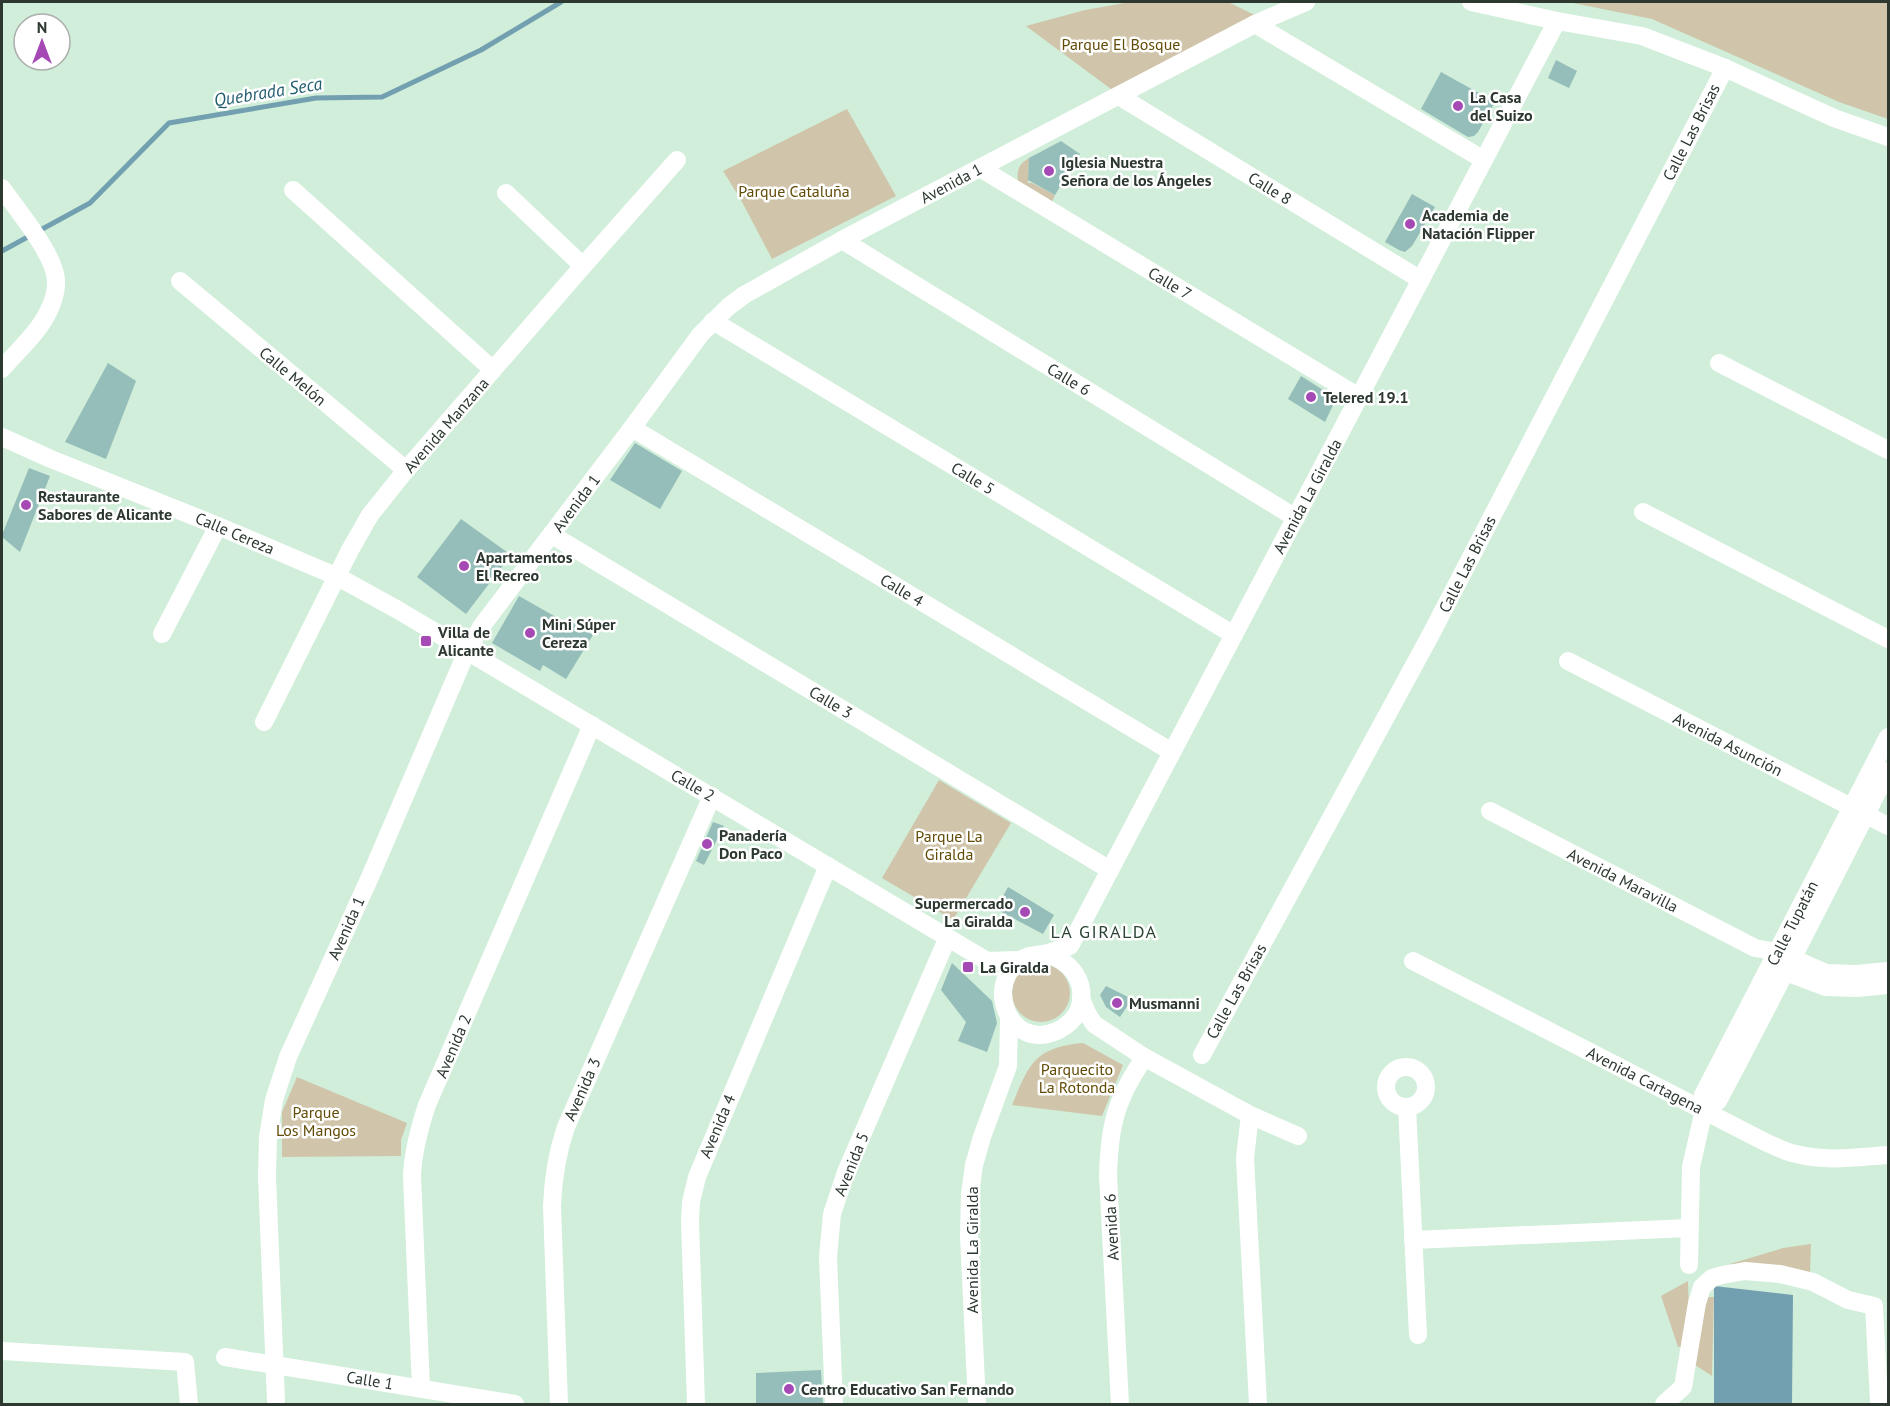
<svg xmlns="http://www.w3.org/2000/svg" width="1890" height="1406" viewBox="0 0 1890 1406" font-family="'PT Sans',sans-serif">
  <rect width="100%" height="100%" fill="#d0eed9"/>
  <g fill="#d0c5ab">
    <polygon points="1130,2 1228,2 1261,18 1115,92 1026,26 1085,10"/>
    <polygon points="1568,2 1888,2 1888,119 1839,102 1652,19"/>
    <polygon points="847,109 896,196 772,259 741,200 723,171"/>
    <path d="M1033 156 1034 160H1029L1028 183H1032L1055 195 1052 202 1018 181C1016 167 1021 162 1033 156Z"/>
    <polygon points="939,780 1011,823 953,920 882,878"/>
    <circle cx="1041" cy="993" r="29"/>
    <path d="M1083 1043 1123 1065 1102 1116 1012 1105C1029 1064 1035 1047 1083 1043Z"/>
    <polygon points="297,1077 407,1123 401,1140 401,1156 282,1157 282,1112"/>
    <polygon points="1811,1244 1810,1274 1730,1264 1783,1248"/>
    <polygon points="1688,1281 1689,1317 1682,1347 1678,1347 1661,1296"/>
    <polygon points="1709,1297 1714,1297 1712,1376 1695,1365 1704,1302"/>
  </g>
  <polygon fill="#73a0b0" points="1714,1286 1793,1295 1792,1404 1714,1404"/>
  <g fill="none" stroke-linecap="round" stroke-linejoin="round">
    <polyline stroke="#73a0b0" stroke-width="5" points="2,251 90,203 169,123 316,98 382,97 481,50 561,2"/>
  </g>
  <g fill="#95bdb9">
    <polygon points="1556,60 1577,71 1569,88 1548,78"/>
    <polygon points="1441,72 1495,102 1478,132 1474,136 1468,137 1421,109"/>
    <polygon points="1061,141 1080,154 1055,195 1028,180 1029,158"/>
    <polygon points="1412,194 1435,207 1412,246 1405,252 1399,250 1385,242"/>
    <polygon points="108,363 136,381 106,459 65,442"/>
    <polygon points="1301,376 1331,395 1335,401 1325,422 1288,399"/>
    <polygon points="635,443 682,471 660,509 610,480"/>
    <polygon points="29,468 50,476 20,552 2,537 2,535"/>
    <polygon points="461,519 511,555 466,614 417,577"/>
    <polygon points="519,596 570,625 572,622 593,635 566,679 543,665 540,671 492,643"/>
    <polygon points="713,822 724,826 704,865 696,861"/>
    <polygon points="1008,887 1054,915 1043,934 996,909"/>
    <polygon points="952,963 992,1001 997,1023 987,1052 958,1041 966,1022 941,990"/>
    <polygon points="1106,986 1132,999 1120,1017 1106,1007 1100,995"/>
    <polygon points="821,1370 823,1404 756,1404 756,1373"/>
  </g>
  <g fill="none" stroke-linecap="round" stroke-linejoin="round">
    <g stroke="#fff" stroke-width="18">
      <polyline points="1471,2 1557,21 1642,36 1725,68 1834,118 1888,137"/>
      <polyline points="1255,24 1484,160"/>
      <polyline points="1119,96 1421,280"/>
      <polyline points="980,168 1359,397"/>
      <path d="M2 188C17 210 54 253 56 280 57 296 48 315 39 327 28 342 14 355 2 369"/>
      <polyline points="293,190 493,370"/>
      <polyline points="506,193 583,266"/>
      <polyline points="842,240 1296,518"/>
      <polyline points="180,281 406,470"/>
      <polyline points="713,321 1234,635"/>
      <polyline points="1719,363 1888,450"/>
      <polyline points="632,428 1172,752"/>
      <polyline points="2,437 51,459 218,526 338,577 398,610 987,961 1022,960"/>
      <polyline points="1643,512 1888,639"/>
      <polyline points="552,535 1110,870"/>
      <polyline points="162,634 218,526"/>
      <polyline points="1568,661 1888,826"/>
      <polyline points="264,722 350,550 370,515 406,470 583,266 677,160"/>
      <polyline points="1490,811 1755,948 1778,952 1826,973 1856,974 1888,971"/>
      <polyline points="1044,954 1070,946 1557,21"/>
      <path d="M1044 954C1070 959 1088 982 1079 1009 1075 1020 1067 1026 1057 1031 1009 1052 983 983 1022 959 1028 955 1037 955 1044 954Z"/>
      <path d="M1413 961 1765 1142C1775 1146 1785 1152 1796 1154 1827 1162 1857 1157 1888 1155"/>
      <polyline points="1775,968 1826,987 1857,988 1888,985"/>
      <polyline points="1081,998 1087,1013 1094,1024 1144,1057 1250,1115 1298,1136"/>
      <polyline points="1202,1055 1430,636 1725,68"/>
      <circle cx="1406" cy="1087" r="20"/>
      <polyline points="1407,1107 1418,1335"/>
      <path d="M1704 1110 1718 1101C1776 992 1832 881 1888 771"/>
      <polyline points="1250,1115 1245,1158 1258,1404"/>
      <polyline points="1413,1240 1688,1228"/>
      <polyline points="1689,1265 1691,1167 1704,1110 1703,1095 1888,737"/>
      <polyline points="2,1351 185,1362 189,1404"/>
      <polyline points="225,1357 515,1404"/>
      <path d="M421 1388 412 1176C413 1151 419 1129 427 1105L592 725"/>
      <polyline points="276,1401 267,1177 268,1137 274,1100 288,1057 370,877 467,651 481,627 632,428 700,335 728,307 744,295 842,240 1255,24 1306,2"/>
      <path d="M559 1404 552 1206C553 1179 557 1153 566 1127L712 796"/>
      <polyline points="696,1404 690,1221 691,1202 697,1177 828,866"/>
      <polyline points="834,1404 828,1257 832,1214 846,1172 947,939"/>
      <polyline points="977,1404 969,1236 970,1194 974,1165 982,1137 1008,1066 1009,1019"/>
      <path d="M1120 1404 1108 1175C1109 1148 1111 1120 1123 1095 1128 1082 1137 1070 1144 1057"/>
      <polyline points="1664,1404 1683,1387 1697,1303 1702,1287 1712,1278 1722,1275 1745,1271 1780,1274 1813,1282 1848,1300 1874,1306 1879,1401"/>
    </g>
  </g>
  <g fill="#a54ab4" stroke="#fff" stroke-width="2">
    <circle cx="1458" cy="106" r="6"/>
    <circle cx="1049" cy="171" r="6"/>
    <circle cx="1410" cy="224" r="6"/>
    <circle cx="1311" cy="397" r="6"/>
    <circle cx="26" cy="505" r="6"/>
    <circle cx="464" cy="566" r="6"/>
    <circle cx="530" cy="633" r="6"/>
    <rect x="420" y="635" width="12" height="12" rx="3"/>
    <circle cx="707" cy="844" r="6"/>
    <circle cx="1025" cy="912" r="6"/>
    <rect x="962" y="961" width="12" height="12" rx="3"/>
    <circle cx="1117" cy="1003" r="6"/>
    <circle cx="789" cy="1389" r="6"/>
  </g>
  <g text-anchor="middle" stroke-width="5" stroke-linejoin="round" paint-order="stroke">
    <g font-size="16" fill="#624b06" stroke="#fff">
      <text x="1121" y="50">Parque El Bosque</text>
      <text x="794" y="197">Parque Cataluña</text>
      <text x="949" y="842">Parque La<tspan x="949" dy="18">Giralda</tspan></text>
      <text x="1077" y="1075">Parquecito<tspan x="1077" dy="18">La Rotonda</tspan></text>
      <text x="316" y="1118">Parque<tspan x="316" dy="18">Los Mangos</tspan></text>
    </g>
    <g font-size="16" font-weight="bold" fill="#2c3830" stroke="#fff" text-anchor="start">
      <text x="1470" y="103">La Casa<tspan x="1470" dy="18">del Suizo</tspan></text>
      <text x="1061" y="168">Iglesia Nuestra<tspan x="1061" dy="18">Señora de los Ángeles</tspan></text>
      <text x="1422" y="221">Academia de<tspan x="1422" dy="18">Natación Flipper</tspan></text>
      <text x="1323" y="403">Telered 19.1</text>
      <text x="38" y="502">Restaurante<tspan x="38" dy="18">Sabores de Alicante</tspan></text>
      <text x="476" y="563">Apartamentos<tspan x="476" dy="18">El Recreo</tspan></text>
      <text x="542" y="630">Mini Súper<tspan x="542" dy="18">Cereza</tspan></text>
      <text x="438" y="638">Villa de<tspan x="438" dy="18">Alicante</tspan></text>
      <text x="719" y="841">Panadería<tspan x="719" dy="18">Don Paco</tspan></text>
      <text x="1013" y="909" text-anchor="end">Supermercado<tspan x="1013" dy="18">La Giralda</tspan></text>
      <text x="980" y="973">La Giralda</text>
      <text x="1129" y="1009">Musmanni</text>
      <text x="801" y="1395">Centro Educativo San Fernando</text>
    </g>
    <g font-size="16" fill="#2c3830" stroke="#fff">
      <text transform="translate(1691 132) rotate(-63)" y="6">Calle Las Brisas</text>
      <text transform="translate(951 183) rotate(-28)" y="6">Avenida 1</text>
      <text transform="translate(1270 188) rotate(31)" y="6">Calle 8</text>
      <text transform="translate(1170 283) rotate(31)" y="6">Calle 7</text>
      <text transform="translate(293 376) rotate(40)" y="6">Calle Melón</text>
      <text transform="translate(1069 379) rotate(31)" y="6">Calle 6</text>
      <text transform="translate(446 425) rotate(-49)" y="6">Avenida Manzana</text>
      <text transform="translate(973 478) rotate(31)" y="6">Calle 5</text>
      <text transform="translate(1307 496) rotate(-62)" y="6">Avenida La Giralda</text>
      <text transform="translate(576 503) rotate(-53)" y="6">Avenida 1</text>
      <text transform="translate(235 533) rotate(23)" y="6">Calle Cereza</text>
      <text transform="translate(1467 564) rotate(-63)" y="6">Calle Las Brisas</text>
      <text transform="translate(902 590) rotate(31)" y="6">Calle 4</text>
      <text transform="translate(831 702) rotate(31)" y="6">Calle 3</text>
      <text transform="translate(1728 744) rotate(27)" y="6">Avenida Asunción</text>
      <text transform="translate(693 785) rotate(30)" y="6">Calle 2</text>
      <text transform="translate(1623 880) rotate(27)" y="6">Avenida Maravilla</text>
      <text transform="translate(1792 923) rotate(-63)" y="6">Calle Tupatán</text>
      <text transform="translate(346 928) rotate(-66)" y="6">Avenida 1</text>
      <text transform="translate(1236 991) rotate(-61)" y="6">Calle Las Brisas</text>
      <text transform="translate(453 1046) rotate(-67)" y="6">Avenida 2</text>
      <text transform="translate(1645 1080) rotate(27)" y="6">Avenida Cartagena</text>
      <text transform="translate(582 1089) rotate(-66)" y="6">Avenida 3</text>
      <text transform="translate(717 1126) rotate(-67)" y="6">Avenida 4</text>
      <text transform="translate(851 1164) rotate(-68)" y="6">Avenida 5</text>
      <text transform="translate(1111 1227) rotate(-93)" y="6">Avenida 6</text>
      <text transform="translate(972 1250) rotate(-90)" y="6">Avenida La Giralda</text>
      <text transform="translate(370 1380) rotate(9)" y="6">Calle 1</text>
    </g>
    <g font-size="18" font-style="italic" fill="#215d6f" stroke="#fff">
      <text transform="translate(268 92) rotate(-9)" y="6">Quebrada Seca</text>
    </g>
    <g font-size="18" letter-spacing="1.5" fill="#2b4433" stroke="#fff">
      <text x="1104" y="938">LA GIRALDA</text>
    </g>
  </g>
  <rect width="1890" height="1406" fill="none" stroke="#2c3830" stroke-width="6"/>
  <g transform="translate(42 42)"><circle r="28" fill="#ffffff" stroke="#abafac" stroke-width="1.5"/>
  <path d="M0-4.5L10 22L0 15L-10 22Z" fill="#a54ab4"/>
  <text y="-9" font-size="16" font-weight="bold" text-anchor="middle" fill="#2c3830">N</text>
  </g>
</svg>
